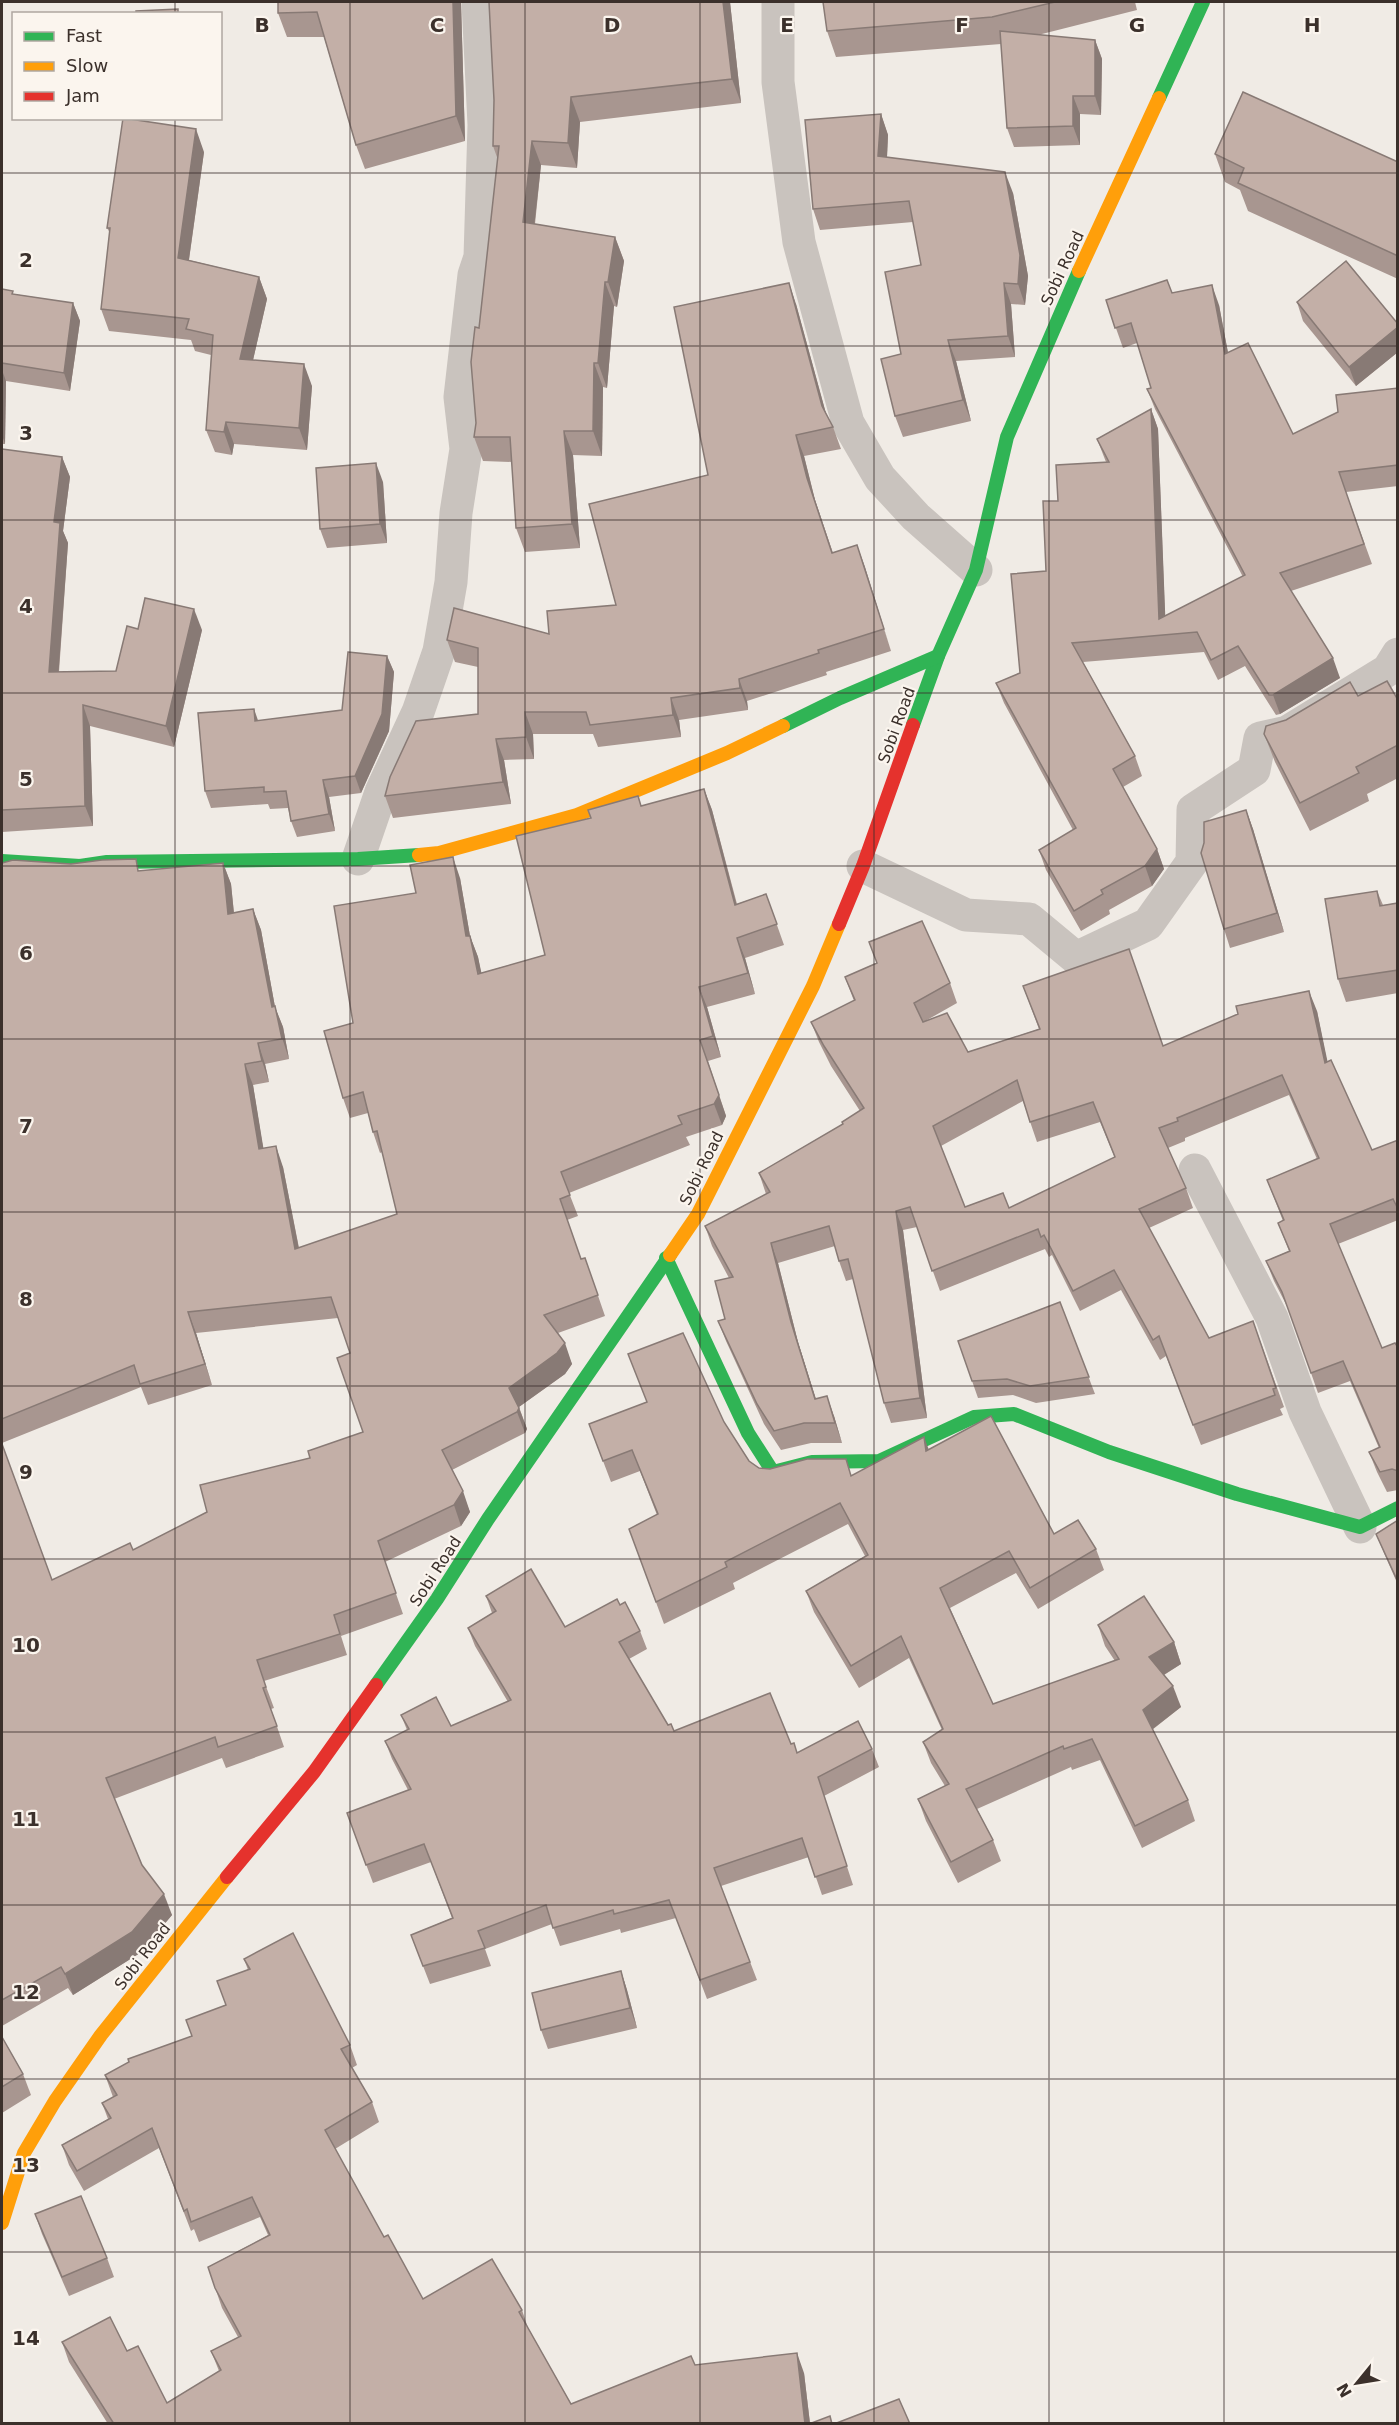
<svg xmlns="http://www.w3.org/2000/svg" width="1399" height="2425" viewBox="0 0 1399 2425" font-family="'DejaVu Sans',sans-serif">
  <rect width="100%" height="100%" fill="#f0ebe5"/>
  <g fill="none" stroke-linecap="round" stroke-linejoin="round">
    <g stroke="#c9c3be" stroke-width="33">
      <polyline points="778,2 778,82 799,242 848,423 880,478 916,517 976,570"/>
      <polyline points="358,859 381,792 418,712 439,651 451,582 456,513 466,449 460,397 474,275 480,257 484,125 478,2"/>
      <polyline points="863,866 966,915 1029,919 1076,958 1148,924 1192,862 1193,810 1254,770 1260,738 1287,732 1388,670 1398,654"/>
      <polyline points="1195,1170 1272,1318 1305,1412 1360,1527"/>
    </g>
    <g stroke="#30b455" stroke-width="14">
      <polyline points="1159,98 1203,2"/>
      <polyline points="913,725 938,656 976,570 1007,437 1079,271"/>
      <polyline points="783,726 840,698 938,656"/>
      <polyline points="2,861 80,866 107,862 358,859 419,855"/>
      <polyline points="666,1258 748,1433 773,1472 812,1462 879,1461 974,1417 1014,1414 1109,1452 1237,1494 1360,1527 1398,1508"/>
      <polyline points="376,1685 437,1599 488,1519 670,1255"/>
    </g>
    <g stroke="#ff9f0a" stroke-width="14">
      <polyline points="1079,271 1159,98"/>
      <polyline points="419,855 439,853 577,815 727,753 783,726"/>
      <polyline points="670,1255 698,1214 813,986 839,924"/>
      <polyline points="2,2223 24,2153 55,2101 101,2035 227,1877"/>
    </g>
    <g stroke="#e5322d" stroke-width="14">
      <polyline points="839,924 863,866 913,725"/>
      <polyline points="227,1877 314,1772 376,1685"/>
    </g>
  </g>
  <g fill="#a89690" fill-rule="evenodd">
    <polygon points="461,2 465,141 365,169 356,145 324,37 287,37 278,13"/>
    <polygon points="602,2 730,2 741,103 580,122 577,168 541,165 535,224 615,237 624,261 617,307 614,306 607,388 603,387 602,456 573,455 580,548 525,552 516,528 512,462 483,461 474,437 476,423 479,328 498,160 493,146"/>
    <polygon points="823,2 1135,2 1137,10 1038,35 1095,40 1102,59 1101,115 1080,114 1080,145 1014,147 1007,128 1001,44 836,57 827,31"/>
    <polygon points="881,114 888,135 887,157 1013,193 1028,276 1025,305 1011,304 1015,357 956,361 971,421 903,437 895,416 901,354 921,265 913,222 820,230 813,209"/>
    <polygon points="204,152 189,260 259,277 267,299 253,360 312,386 307,450 234,444 232,455 215,452 206,430 211,355 195,351 191,340 109,331 101,309 110,233 107,228"/>
    <polygon points="1215,154 1398,162 1398,279 1248,211 1240,190 1225,182"/>
    <polygon points="1167,280 1172,293 1219,305 1228,353 1293,434 1398,388 1398,486 1346,492 1372,564 1291,591 1340,678 1280,714 1276,715 1245,666 1218,680 1204,652 1083,662 1135,756 1142,776 1123,787 1157,849 1164,869 1152,886 1109,910 1110,914 1081,931 1046,870 1039,850 1073,830 1004,703 996,683 1020,673 1046,571 1058,501 1106,462 1097,439 1151,409 1158,429 1165,616 1243,577 1155,409 1147,389 1151,388 1137,343 1123,348 1106,300"/>
    <polygon points="2,286 3,289 14,294 73,303 80,321 70,391 6,381 5,444 2,444"/>
    <polygon points="1297,302 1398,324 1398,352 1356,386 1303,321"/>
    <polygon points="796,304 826,414 833,427 841,449 804,456 815,500 833,553 857,545 891,651 826,672 827,675 747,701 748,710 679,720 681,737 598,747 593,734 533,734 534,759 504,760 511,804 393,818 385,796 478,714 478,667 455,662 447,640 549,634 616,605 708,475"/>
    <polygon points="2,449 62,457 70,477 63,531 68,543 59,672 116,671 138,629 202,630 174,747 90,726 93,826 2,832"/>
    <polygon points="383,482 387,543 327,548 320,529"/>
    <polygon points="387,656 394,672 389,731 361,793 329,797 335,831 297,837 291,821 288,808 270,809 268,804 211,808 205,791 258,721 342,710"/>
    <polygon points="1358,696 1398,700 1398,778 1367,794 1369,801 1310,831 1275,762 1264,734 1286,720"/>
    <polygon points="704,789 712,810 737,904 766,894 784,945 745,958 755,994 707,1007 721,1057 708,1061 726,1116 722,1125 686,1137 690,1145 569,1193 578,1216 567,1220 581,1259 585,1258 605,1316 558,1333 572,1364 565,1374 519,1407 527,1429 525,1433 452,1470 470,1512 461,1526 385,1562 403,1614 341,1636 347,1655 264,1681 274,1708 271,1709 284,1747 226,1768 222,1758 114,1799 142,1865 172,1915 140,1953 73,1995 68,1988 2,2026 2,1444 52,1580 133,1550 207,1512 310,1458 363,1432 350,1353 338,1318 196,1333 212,1385 148,1405 141,1387 2,1443 2,863 141,871 223,863 231,884 234,913 253,909 261,930 275,1007 283,1027 289,1059 265,1064 269,1082 253,1085 263,1148 283,1167 299,1248 397,1214 382,1152 380,1153 373,1132 368,1113 350,1118 343,1098 353,1023 416,893 460,878 470,936 478,957 481,973 545,955 642,806"/>
    <polygon points="1246,810 1253,829 1284,932 1230,948 1224,929 1204,843"/>
    <polygon points="1377,891 1383,905 1398,903 1398,993 1346,1002 1338,979"/>
    <path d="M869 942 950 983 957 1003 927 1020 968 1052 1039 1029 1023 986 1163 1046 1317 1011 1327 1062 1372 1150 1398 1140V1220L1338 1244 1382 1348 1398 1346V1490L1387 1492 1377 1472 1369 1452 1379 1448 1350 1381 1318 1393 1289 1310 1274 1281 1266 1261 1289 1251 1278 1223 1283 1221 1267 1180 1317 1159 1289 1095 1185 1138V1141L1168 1148 1186 1188 1193 1208 1149 1228 1209 1338 1253 1321 1284 1407 1280 1409 1283 1415 1201 1445 1166 1356 1160 1360 1121 1290 1080 1311 1052 1255 1049 1257 1045 1249 940 1291 917 1227 903 1230 927 1418 891 1423 884 1403 853 1279 846 1281 839 1261 835 1246 778 1263 798 1342 816 1399 834 1416 842 1443H811L781 1450 764 1424 726 1341 718 1321 725 1319 729 1278 712 1246 705 1226 766 1194 759 1173 843 1124 860 1111 831 1066 819 1042 811 1022 854 1001 845 977 877 963ZM1023 1101 1037 1142 1100 1122 1115 1158 1009 1208 965 1207 941 1146Z"/>
    <polygon points="1060,1302 1095,1394 1036,1403 1013,1395 978,1398 958,1341"/>
    <polygon points="647,1402 724,1422 749,1461 759,1468 852,1475 929,1450 1054,1534 1096,1549 1104,1570 1038,1609 1016,1573 950,1608 993,1704 1115,1661 1105,1646 1098,1625 1174,1642 1181,1664 1164,1675 1181,1707 1152,1730 1188,1800 1195,1821 1142,1848 1100,1760 1072,1770 1071,1767 977,1809 993,1840 1001,1861 958,1883 926,1821 918,1799 945,1786 931,1763 923,1742 942,1730 909,1658 859,1688 814,1612 806,1591 865,1556 848,1524 733,1583 735,1589 664,1624 629,1529 657,1515 640,1471 611,1482 589,1424"/>
    <polygon points="1398,1520 1398,1585 1384,1553 1376,1534"/>
    <polygon points="486,1596 565,1627 620,1605 640,1631 647,1649 629,1659 668,1725 674,1731 791,1744 797,1753 872,1749 879,1767 824,1796 853,1885 822,1895 809,1857 721,1886 757,1980 707,1999 676,1918 621,1933 620,1929 560,1946 552,1924 485,1949 491,1966 430,1984 411,1935 452,1918 431,1862 373,1883 347,1813 408,1790 392,1759 385,1741 407,1730 401,1715 451,1726 508,1702 475,1646 468,1628 492,1613"/>
    <polygon points="244,1959 350,2045 357,2065 352,2068 372,2102 379,2122 335,2149 384,2237 423,2299 522,2310 528,2328 571,2404 695,2365 804,2373 810,2423 832,2424 108,2424 69,2362 62,2342 127,2351 167,2403 219,2371 211,2351 238,2337 222,2308 208,2267 268,2235 260,2217 199,2242 194,2229 191,2231 159,2148 84,2191 69,2165 62,2145 108,2119 102,2103 113,2097 105,2075 192,2036 226,2005 248,1970"/>
    <polygon points="621,1971 627,1990 637,2028 548,2049 541,2030"/>
    <polygon points="2,2037 23,2074 31,2095 2,2113"/>
    <polygon points="35,2214 107,2258 114,2277 69,2296 42,2234"/>
  </g>
  <g fill="#887a75">
    <polygon points="453,2 461,2 465,141 456,116"/>
    <polygon points="723,2 730,2 741,103 732,79"/>
    <polygon points="1095,40 1102,59 1101,115 1095,96"/>
    <polygon points="1073,96 1080,114 1080,145 1073,126"/>
    <polygon points="571,97 580,122 577,168 568,143"/>
    <polygon points="881,114 888,135 886,177 878,156"/>
    <polygon points="196,129 204,152 186,280 178,258"/>
    <polygon points="532,141 541,165 532,246 523,222"/>
    <polygon points="1005,172 1013,193 1028,276 1025,305 1018,284"/>
    <polygon points="615,237 624,261 617,307 608,282"/>
    <polygon points="259,277 267,299 248,382 240,359"/>
    <polygon points="605,282 614,306 607,388 598,363"/>
    <polygon points="789,283 796,304 830,428 822,406"/>
    <polygon points="1004,283 1011,304 1015,357 1008,336"/>
    <polygon points="1212,285 1219,305 1232,374 1225,354"/>
    <polygon points="73,303 80,321 70,391 64,373"/>
    <polygon points="1398,327 1398,352 1356,386 1349,367"/>
    <polygon points="948,340 956,361 971,421 963,400"/>
    <polygon points="594,363 603,387 602,456 593,431"/>
    <polygon points="304,364 312,386 307,450 299,428"/>
    <polygon points="2,370 6,381 5,444 2,435"/>
    <polygon points="1151,409 1158,429 1166,635 1159,619"/>
    <polygon points="226,422 234,444 232,455 224,432"/>
    <polygon points="564,431 573,455 580,548 572,524"/>
    <polygon points="796,435 804,456 815,500 840,575 807,478"/>
    <polygon points="62,457 70,477 63,531 68,543 57,693 49,672 54,522"/>
    <polygon points="376,463 383,482 387,543 380,524"/>
    <polygon points="857,545 865,567 891,651 884,629"/>
    <polygon points="194,609 202,630 174,747 166,726"/>
    <polygon points="387,656 394,672 389,731 361,793 355,776"/>
    <polygon points="1333,658 1340,678 1280,714 1273,695"/>
    <polygon points="739,679 747,701 748,710 740,688"/>
    <polygon points="671,698 679,720 681,737 673,715"/>
    <polygon points="83,705 90,726 93,826 85,806"/>
    <polygon points="254,709 260,726 255,721"/>
    <polygon points="525,712 533,734 534,759 526,737"/>
    <polygon points="496,739 504,760 511,804 503,782"/>
    <polygon points="323,780 329,797 335,831 329,814"/>
    <polygon points="704,789 712,810 742,926 735,905"/>
    <polygon points="1246,810 1253,829 1284,932 1277,913"/>
    <polygon points="1157,849 1164,869 1152,886 1145,866"/>
    <polygon points="453,857 460,878 470,936 478,957 486,994 466,936"/>
    <polygon points="223,863 231,884 236,935 228,914"/>
    <polygon points="253,909 261,930 275,1007 283,1027 289,1059 272,1007"/>
    <polygon points="737,938 745,958 755,994 748,973"/>
    <polygon points="699,987 707,1007 721,1057 713,1036"/>
    <polygon points="1309,991 1317,1011 1332,1083 1325,1063"/>
    <polygon points="700,1040 726,1116 722,1125 714,1104"/>
    <polygon points="258,1043 265,1064 269,1082 262,1061"/>
    <polygon points="245,1064 253,1085 267,1170 259,1149"/>
    <polygon points="276,1146 283,1167 303,1270 295,1249"/>
    <polygon points="896,1211 903,1230 927,1418 920,1398"/>
    <polygon points="771,1243 778,1263 798,1342 822,1419 815,1399 791,1322"/>
    <polygon points="188,1312 196,1333 212,1385 205,1364"/>
    <polygon points="565,1343 572,1364 565,1374 516,1409 509,1388"/>
    <polygon points="827,1396 834,1416 842,1443 835,1423"/>
    <polygon points="519,1408 527,1429 525,1433 517,1412"/>
    <polygon points="924,1437 932,1458 926,1451"/>
    <polygon points="463,1491 470,1512 461,1526 454,1505"/>
    <polygon points="1174,1642 1181,1664 1157,1679 1149,1657"/>
    <polygon points="1173,1686 1181,1707 1150,1731 1143,1710"/>
    <polygon points="164,1894 172,1915 140,1953 73,1995 65,1974"/>
    <polygon points="621,1971 627,1990 637,2028 630,2008"/>
    <polygon points="797,2353 804,2373 810,2424 805,2424"/>
  </g>
  <g fill="#c3afa7" stroke="#887a75" stroke-width="1.5" fill-rule="evenodd">
    <polygon points="278,2 453,2 456,116 356,145 317,12 278,13"/>
    <polygon points="489,2 723,2 732,79 571,97 568,143 532,141 523,222 615,237 608,282 605,282 598,363 594,363 593,431 564,431 572,524 516,528 510,437 474,437 476,423 471,362 475,327 479,328 499,146 493,146 494,100"/>
    <polygon points="823,2 1055,2 992,17 827,31"/>
    <polygon points="178,9 178,14 136,14 136,11"/>
    <polygon points="1000,31 1095,40 1095,96 1073,96 1073,126 1007,128"/>
    <polygon points="1243,92 1398,162 1398,256 1238,183 1244,168 1215,154"/>
    <polygon points="881,114 878,156 1005,172 1020,255 1018,284 1004,283 1008,336 948,340 963,400 895,416 881,359 901,354 885,272 921,265 909,201 813,209 805,120"/>
    <polygon points="123,118 196,129 178,258 259,277 240,359 304,364 299,428 226,422 224,432 206,430 213,335 186,329 189,319 101,309 110,228 107,228"/>
    <polygon points="1346,261 1398,324 1398,327 1349,367 1297,302"/>
    <polygon points="1167,280 1172,293 1212,285 1225,354 1248,343 1293,434 1338,412 1336,395 1398,388 1398,465 1339,472 1364,544 1280,573 1333,658 1273,695 1269,695 1238,646 1211,660 1197,632 1072,643 1135,756 1113,769 1157,849 1145,866 1101,890 1103,894 1074,911 1039,850 1076,828 996,683 1020,673 1011,574 1046,571 1043,501 1058,501 1056,465 1109,462 1097,439 1151,409 1159,619 1245,575 1147,389 1151,388 1131,323 1115,328 1106,300"/>
    <polygon points="789,283 822,406 833,427 796,435 807,478 832,553 857,545 884,629 818,650 819,653 739,679 740,688 671,698 673,715 590,725 586,712 525,712 526,737 496,739 503,782 385,796 390,777 416,721 478,714 478,648 447,640 454,608 549,634 547,611 616,605 589,504 708,475 674,307"/>
    <polygon points="2,289 13,291 12,294 73,303 64,373 2,363"/>
    <polygon points="2,449 62,457 54,522 60,523 49,672 116,671 127,626 138,629 145,598 194,609 166,726 83,705 85,806 2,810"/>
    <polygon points="376,463 380,524 320,529 316,468"/>
    <polygon points="348,652 387,656 382,714 355,776 323,780 329,814 291,821 286,791 264,792 264,787 205,791 198,713 254,709 255,721 342,710"/>
    <polygon points="1387,681 1398,700 1398,745 1356,767 1359,773 1300,803 1264,734 1266,726 1286,720 1350,682 1358,696"/>
    <polygon points="704,789 735,905 766,894 777,924 737,938 748,973 699,987 713,1036 700,1040 719,1095 714,1104 678,1116 682,1124 561,1172 570,1195 560,1199 581,1259 585,1258 598,1295 544,1315 565,1343 557,1353 509,1388 519,1408 517,1412 442,1450 463,1491 454,1505 378,1541 396,1593 334,1615 340,1634 257,1660 266,1687 263,1688 277,1726 218,1747 215,1737 106,1778 142,1865 164,1894 132,1932 65,1974 61,1967 2,2000 2,1444 52,1580 130,1543 133,1550 207,1512 200,1485 310,1458 308,1451 363,1432 337,1358 350,1353 331,1297 188,1312 205,1364 140,1384 134,1365 2,1419 2,863 13,860 71,864 102,860 136,859 138,871 223,863 228,914 253,909 272,1007 275,1006 282,1039 258,1043 262,1061 245,1064 259,1149 276,1146 295,1249 397,1214 377,1131 373,1132 363,1092 343,1098 324,1031 353,1023 334,906 416,893 410,865 453,857 466,936 470,936 478,974 545,955 516,836 591,818 588,810 638,796 641,806"/>
    <polygon points="1246,810 1277,913 1224,929 1201,853 1204,843 1204,822"/>
    <polygon points="1377,891 1380,906 1398,903 1398,970 1338,979 1325,899"/>
    <path d="M922 921 950 983 914 1003 923 1022 947 1013 968 1052 1040 1029 1023 986 1129 949 1163 1046 1238 1014 1236 1006 1309 991 1325 1063 1331 1060 1372 1150 1398 1140V1209L1393 1199 1330 1224 1382 1348 1395 1343 1397 1346H1398V1471L1392 1469 1380 1472 1369 1452 1380 1447 1343 1361 1311 1373 1282 1292 1266 1261 1290 1251 1278 1223 1284 1220 1267 1180 1319 1158 1282 1075 1177 1118 1178 1121 1159 1128 1186 1188 1139 1209 1209 1338 1253 1321 1276 1388 1273 1389 1275 1395 1193 1425 1159 1336 1153 1340 1114 1270 1073 1291 1044 1235 1041 1237 1038 1229 932 1271 910 1207 896 1211 920 1398 884 1403 848 1259 839 1261 829 1226 771 1243 791 1322 815 1399 827 1396 835 1423H804L774 1431 757 1404 718 1321 725 1319 715 1281 733 1277 705 1226 770 1192 759 1173 843 1124 842 1122 864 1108 824 1046 811 1022 855 1000 845 977 877 963 869 942ZM1017 1080 1030 1122 1093 1102 1115 1157 1009 1208 1003 1193 965 1207 933 1126Z"/>
    <polygon points="1060,1302 1089,1377 1030,1386 1007,1379 972,1381 958,1341"/>
    <polygon points="683,1333 724,1422 749,1461 759,1468 770,1469 807,1459 846,1459 851,1476 924,1437 926,1451 991,1416 1054,1534 1078,1520 1096,1549 1030,1588 1009,1551 940,1588 993,1704 1119,1659 1098,1625 1144,1596 1174,1642 1149,1657 1173,1686 1143,1710 1188,1800 1135,1826 1092,1739 1064,1749 1063,1746 966,1789 993,1840 951,1862 918,1799 949,1784 923,1742 943,1729 901,1636 851,1666 806,1591 868,1555 840,1503 725,1562 727,1567 656,1602 629,1529 658,1514 632,1450 603,1461 589,1424 647,1402 628,1354"/>
    <polygon points="1398,1520 1398,1582 1376,1534"/>
    <polygon points="531,1569 565,1627 617,1599 620,1605 625,1602 640,1631 619,1642 668,1725 671,1724 674,1731 770,1693 791,1744 794,1743 797,1753 858,1721 872,1749 818,1777 847,1866 815,1877 802,1838 714,1868 750,1962 700,1980 669,1900 614,1914 613,1910 553,1928 546,1905 478,1931 485,1948 423,1966 411,1935 453,1918 424,1844 366,1865 347,1813 411,1789 385,1741 409,1729 401,1715 436,1697 451,1726 511,1700 468,1628 496,1611 486,1596"/>
    <polygon points="293,1933 350,2045 341,2049 372,2102 325,2130 384,2237 388,2235 423,2299 492,2259 522,2310 519,2312 571,2404 691,2356 695,2365 797,2353 805,2424 114,2424 62,2342 110,2317 127,2351 138,2346 167,2403 221,2370 211,2351 241,2336 215,2288 208,2267 270,2235 252,2197 191,2222 187,2209 184,2211 152,2128 77,2171 62,2145 111,2118 102,2103 117,2095 105,2075 129,2062 128,2059 192,2036 186,2020 226,2005 217,1981 250,1969 244,1959"/>
    <polygon points="621,1971 630,2008 541,2030 532,1993"/>
    <polygon points="2,2037 23,2074 2,2087"/>
    <polygon points="81,2196 107,2258 62,2277 35,2214"/>
    <polygon points="899,2399 910,2424 834,2424"/>
    <polygon points="830,2416 832,2424 809,2424"/>
  </g>
  <path fill="none" stroke="#3b302b" stroke-width="1.5" stroke-opacity="0.55" d="M175 2V14M350 2V2424M525 2V2424M700 2V2424M874 2V2424M1049 2V2424M1224 2V2424M175 118V2424M2 173H1398M2 346H1398M2 520H1398M2 693H1398M2 866H1398M2 1039H1398M2 1212H1398M2 1386H1398M2 1559H1398M2 1732H1398M2 1905H1398M2 2079H1398M2 2252H1398"/>
  <g text-anchor="middle" stroke-width="4.5" stroke-linejoin="round" paint-order="stroke">
    <g font-size="16" fill="#3b302b" stroke="#fbf5ee">
      <text transform="translate(1062 268) rotate(-65)" y="6">Sobi Road</text>
      <text transform="translate(896 725) rotate(-70)" y="6">Sobi Road</text>
      <text transform="translate(701 1168) rotate(-64)" y="6">Sobi Road</text>
      <text transform="translate(435 1571) rotate(-57)" y="6">Sobi Road</text>
      <text transform="translate(142 1956) rotate(-52)" y="6">Sobi Road</text>
    </g>
  </g>
  <g font-size="20" text-anchor="middle" font-weight="bold" fill="#3b302b" stroke="#fbf5ee" stroke-width="4.5" stroke-linejoin="round" paint-order="stroke">
    <text x="262" y="32">B</text>
    <text x="437" y="32">C</text>
    <text x="612" y="32">D</text>
    <text x="787" y="32">E</text>
    <text x="962" y="32">F</text>
    <text x="1137" y="32">G</text>
    <text x="1312" y="32">H</text>
    <text x="26" y="267">2</text>
    <text x="26" y="440">3</text>
    <text x="26" y="613">4</text>
    <text x="26" y="786">5</text>
    <text x="26" y="960">6</text>
    <text x="26" y="1133">7</text>
    <text x="26" y="1306">8</text>
    <text x="26" y="1479">9</text>
    <text x="26" y="1652">10</text>
    <text x="26" y="1826">11</text>
    <text x="26" y="1999">12</text>
    <text x="26" y="2172">13</text>
    <text x="26" y="2345">14</text>
  </g>
  <rect width="1399" height="2425" fill="none" stroke="#3b302b" stroke-width="6"/>
  <rect x="12" y="12" width="210" height="108" fill="#fbf5ee" stroke="#aea6a0" stroke-width="1.5"/>
  <rect x="24" y="32" width="30" height="9" fill="#30b455" stroke="#aea6a0" stroke-width="1.5"/>
  <text x="66" y="42" font-size="18" fill="#3b302b">Fast</text>
  <rect x="24" y="62" width="30" height="9" fill="#ff9f0a" stroke="#aea6a0" stroke-width="1.5"/>
  <text x="66" y="72" font-size="18" fill="#3b302b">Slow</text>
  <rect x="24" y="92" width="30" height="9" fill="#e5322d" stroke="#aea6a0" stroke-width="1.5"/>
  <text x="66" y="102" font-size="18" fill="#3b302b">Jam</text>
  <g transform="translate(1357 2383) rotate(240)" stroke="#fbf5ee" stroke-width="4.5" paint-order="stroke">
  <path d="M0-4.5L10 22L0 15L-10 22Z" fill="#3b302b"/>
  <text y="-9" font-size="16" font-weight="bold" text-anchor="middle" fill="#3b302b">N</text>
  </g>
</svg>
